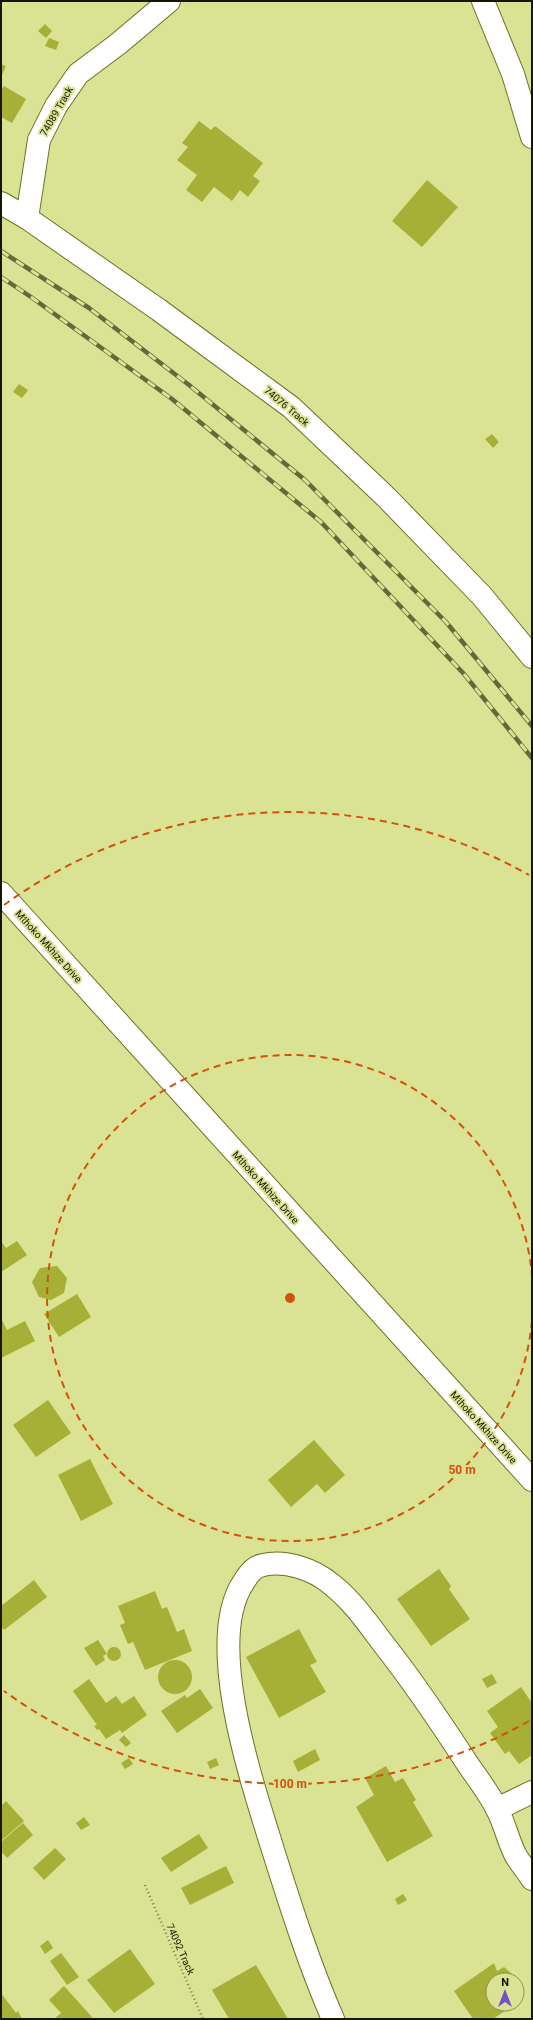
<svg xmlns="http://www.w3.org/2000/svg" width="533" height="2020" viewBox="0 0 533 2020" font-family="Roboto,sans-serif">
  <rect width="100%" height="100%" fill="#dae393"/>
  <g fill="#a6b036">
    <polygon points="45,24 52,31 46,38 38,31"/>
    <polygon points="49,38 59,42 56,50 45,46"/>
    <polygon points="1,64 6,66 1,77"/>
    <polygon points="4,86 26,99 12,123 1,117 1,90"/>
    <polygon points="199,121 211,130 215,126 263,163 253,176 260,181 248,197 240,190 232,201 214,187 202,202 186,190 197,175 177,160 188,147 182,143"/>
    <polygon points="427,180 458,207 422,247 392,221"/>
    <polygon points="19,384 28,390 22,398 13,392"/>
    <polygon points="492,434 499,442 493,448 485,439"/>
    <polygon points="1,1241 6,1248 17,1241 27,1255 1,1272"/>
    <polygon points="57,1266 67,1278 64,1293 51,1300 39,1297 32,1282 40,1268"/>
    <polygon points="77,1294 91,1317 59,1337 44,1314"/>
    <polygon points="1,1318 7,1330 25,1321 35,1341 1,1358"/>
    <polygon points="48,1400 71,1433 36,1457 13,1425"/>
    <polygon points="314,1440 345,1475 325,1493 317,1484 291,1507 268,1480"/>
    <polygon points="90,1459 113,1504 81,1521 58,1475"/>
    <polygon points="439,1569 451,1586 449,1589 470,1619 431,1646 397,1599"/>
    <polygon points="34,1580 47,1597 4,1630 1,1626 1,1606"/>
    <polygon points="155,1591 162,1609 167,1607 177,1632 184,1629 192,1651 145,1670 133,1642 128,1644 120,1625 125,1623 118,1606"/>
    <polygon points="299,1629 317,1662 310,1665 326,1692 279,1718 246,1657"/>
    <polygon points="98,1640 107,1654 103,1656 105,1660 96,1666 84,1648"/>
    <circle cx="114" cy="1654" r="7"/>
    <circle cx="175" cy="1677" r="17"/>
    <polygon points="492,1674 497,1683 487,1688 482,1679"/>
    <polygon points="89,1679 106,1703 116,1696 122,1704 134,1696 147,1715 122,1733 120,1730 106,1739 99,1729 97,1730 94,1726 97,1725 73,1691"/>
    <polygon points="521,1687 532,1703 532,1755 519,1764 509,1751 505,1754 490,1733 498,1727 487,1711"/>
    <polygon points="200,1689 213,1708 177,1733 161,1711 185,1695 187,1698"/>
    <polygon points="124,1735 131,1743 126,1747 119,1740"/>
    <polygon points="315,1749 320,1760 298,1772 293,1761"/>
    <polygon points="129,1758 133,1764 125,1769 121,1763"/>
    <polygon points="216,1758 219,1765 210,1769 207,1762"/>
    <polygon points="386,1766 395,1782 403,1778 416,1800 413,1802 433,1836 387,1862 356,1807 374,1795 365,1778"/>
    <polygon points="6,1801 24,1821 1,1841 1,1806"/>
    <polygon points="84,1817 90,1825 81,1830 76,1823"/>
    <polygon points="23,1823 33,1835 7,1858 1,1851 1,1842"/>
    <polygon points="199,1834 208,1848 171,1872 161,1858"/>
    <polygon points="55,1848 66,1859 44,1880 33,1868"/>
    <polygon points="226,1866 234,1883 190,1905 181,1888"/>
    <polygon points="403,1894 407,1900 398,1905 395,1899"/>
    <polygon points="48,1940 53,1948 45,1954 40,1946"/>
    <polygon points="130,1949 155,1984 114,2013 87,1980"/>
    <polygon points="61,1953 79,1977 67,1985 50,1961"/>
    <polygon points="494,1963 497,1971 504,1967 512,1974 505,1980 493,1980 493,2004 515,2004 493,2019 473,2019 454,1991"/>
    <polygon points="256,1965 288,2019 229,2019 212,1990"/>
    <polygon points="64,1986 92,2017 90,2019 54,2019 61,2013 49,2000"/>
    <polygon points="1,1993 16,2013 18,2011 22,2019 1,2019"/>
  </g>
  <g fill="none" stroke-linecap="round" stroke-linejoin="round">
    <defs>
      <g id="minor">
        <polyline points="483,1 513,74 532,137"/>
        <polyline points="1,203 27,218 159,310 291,407 386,497 482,596 532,657"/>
        <polyline points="27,218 39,140 56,106 78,74 118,44 169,1"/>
        <polyline points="1,893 532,1480"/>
        <polyline points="497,1809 532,1792"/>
        <path d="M333 2019C309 1964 291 1907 273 1850 253 1785 204 1643 243 1583 248 1575 253 1567 263 1565 286 1560 313 1569 331 1584 353 1601 369 1625 385 1646 415 1684 441 1723 467 1763 477 1778 489 1793 497 1809 505 1824 508 1841 516 1856 521 1864 527 1871 532 1879"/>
      </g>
    </defs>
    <use href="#minor" stroke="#6b7121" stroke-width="24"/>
    <polyline stroke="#7c824e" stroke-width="2.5" stroke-dasharray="1 3" stroke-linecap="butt" points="145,1885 203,2019"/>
    <use href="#minor" stroke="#fff" stroke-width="22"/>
    <defs>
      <g id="rail">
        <polyline points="1,251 89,308 189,385 305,480 446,622 532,726"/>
        <polyline points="1,277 31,297 172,399 321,522 464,674 532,758"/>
      </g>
    </defs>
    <use href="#rail" stroke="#64693b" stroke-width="4.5"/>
    <use href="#rail" stroke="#dae393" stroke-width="3" stroke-dasharray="9" stroke-linecap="butt"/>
  </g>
  <g fill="none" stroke="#d3520b" stroke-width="2" stroke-dasharray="7 5">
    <path d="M532 1321A243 243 0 1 1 532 1275"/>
    <path d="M529 1721A486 486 0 0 1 4 1691M4 905A486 486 0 0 1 529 875"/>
  </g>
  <g text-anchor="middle" stroke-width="4" stroke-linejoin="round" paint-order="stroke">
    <g font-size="10" fill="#141600" stroke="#dae393">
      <text transform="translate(56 111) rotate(-60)" y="4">74089 Track</text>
      <text transform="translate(287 406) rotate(40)" y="4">74076 Track</text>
      <text transform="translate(49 946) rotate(48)" y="4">Mthoko Mkhize Drive</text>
      <text transform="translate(266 1187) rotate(48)" y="4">Mthoko Mkhize Drive</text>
      <text transform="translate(484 1427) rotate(48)" y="4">Mthoko Mkhize Drive</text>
      <text transform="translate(181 1949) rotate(66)" y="4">74092 Track</text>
    </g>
  </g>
  <circle cx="290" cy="1298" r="6" fill="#d3520b" stroke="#dae393" stroke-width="2"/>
  <g font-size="12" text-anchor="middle" font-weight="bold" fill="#d3520b" stroke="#dae393" stroke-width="4" stroke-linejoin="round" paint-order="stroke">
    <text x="462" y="1474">50 m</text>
    <text x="290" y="1788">100 m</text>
  </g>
  <rect width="533" height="2020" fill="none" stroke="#141600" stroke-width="4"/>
  <g transform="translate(505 1992)"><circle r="19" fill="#dae393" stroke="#8b9158"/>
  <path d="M0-3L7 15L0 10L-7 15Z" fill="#754fc8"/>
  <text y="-6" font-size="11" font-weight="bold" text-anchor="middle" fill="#141600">N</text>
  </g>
</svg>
